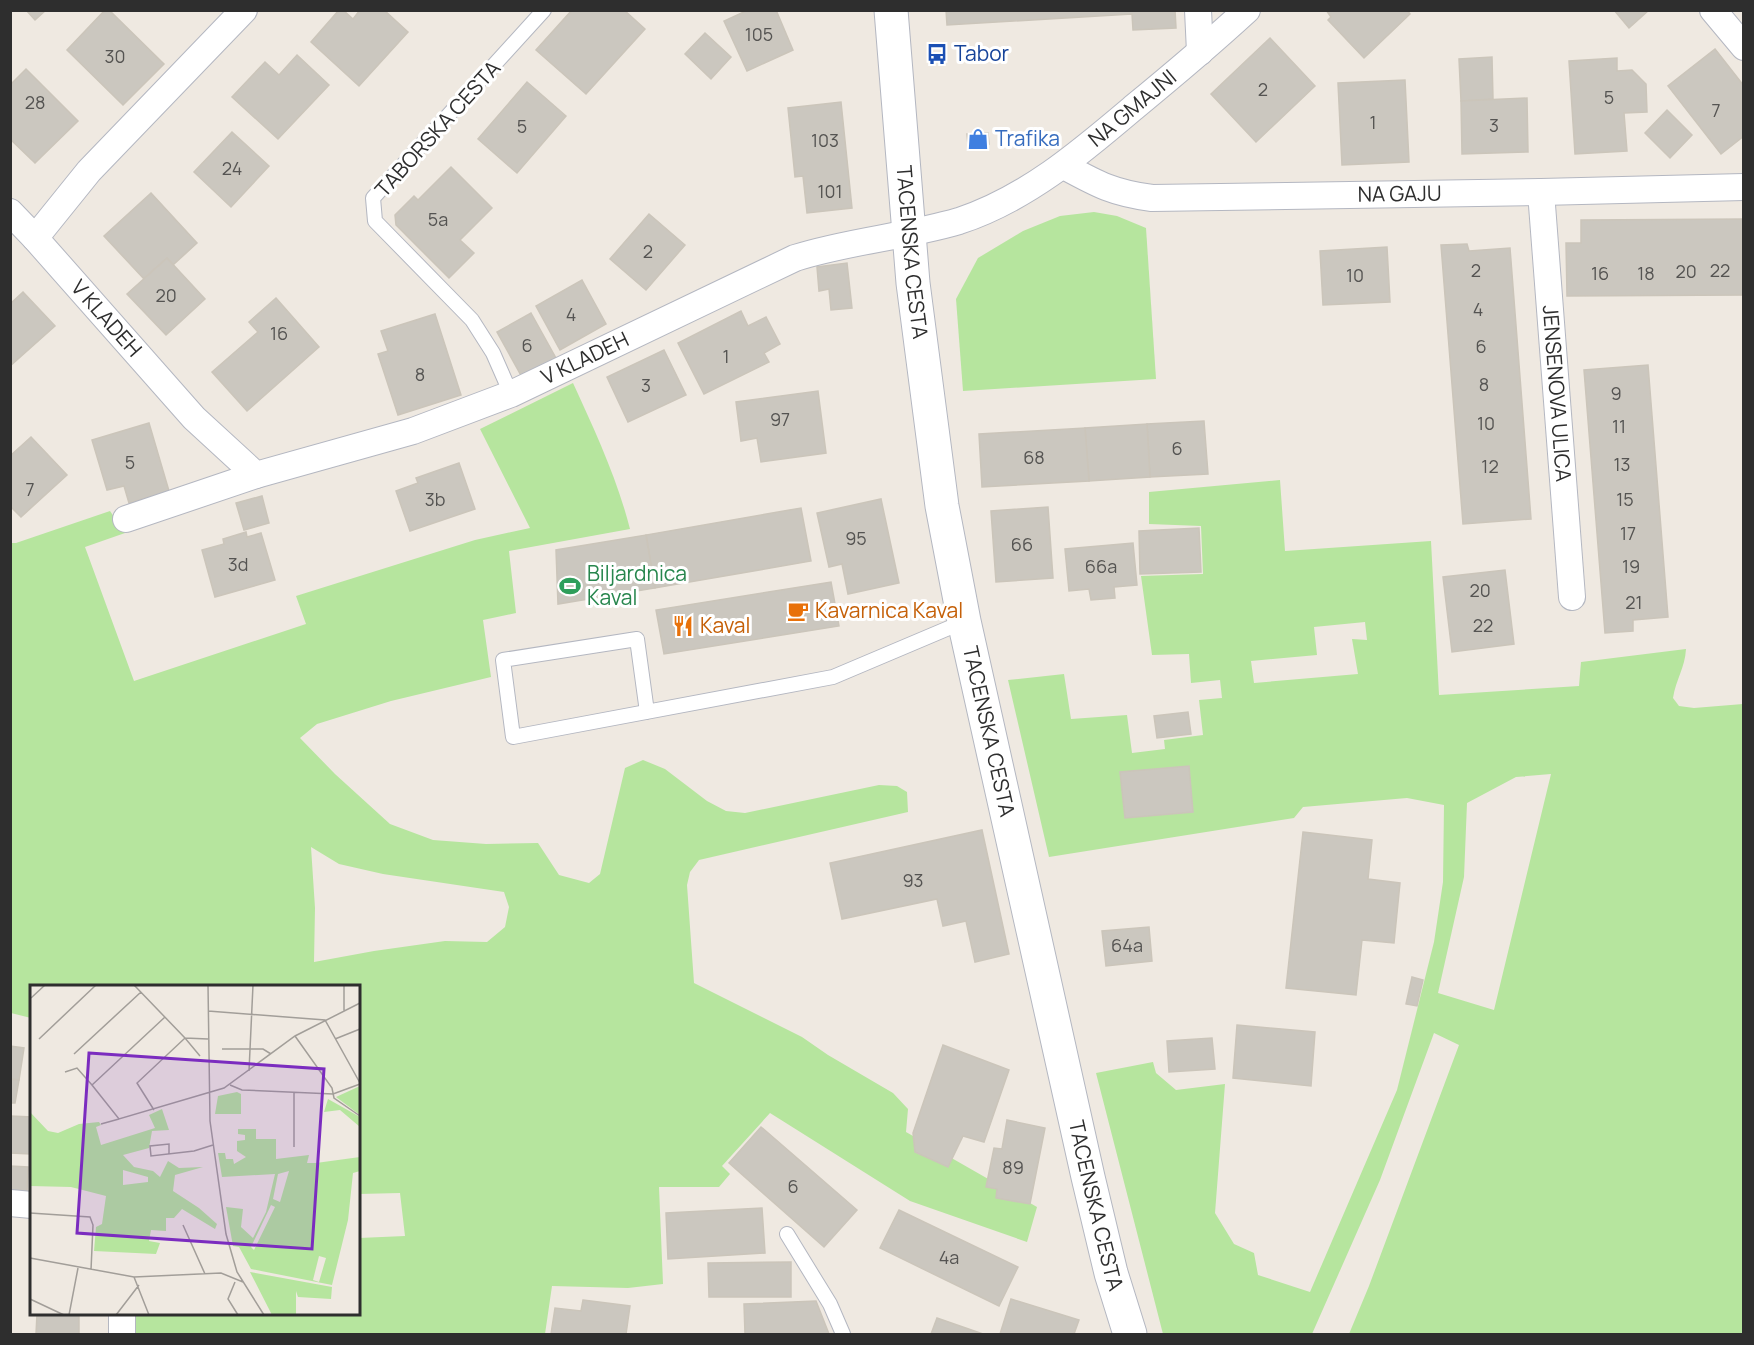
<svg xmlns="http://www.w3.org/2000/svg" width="1754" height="1345" viewBox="0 0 1754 1345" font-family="Manrope,sans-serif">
  <rect width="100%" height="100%" fill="#efe9e1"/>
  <g fill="#b6e59e" fill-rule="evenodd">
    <polygon points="1094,212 1117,216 1146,228 1156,379 963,391 956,299 978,258 1023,231 1060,216"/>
    <path d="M573 383C595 431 617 478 630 529L509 551 516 613 483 620 491 677 391 701 317 724 300 738 335 774 390 824 433 840 486 844 538 843 559 875 589 883 600 874 625 768 643 760 665 769 707 801 726 811 745 813 879 785 897 786 907 792 908 812 699 860 690 872 687 885 694 983 802 1037 828 1055 893 1093 908 1109 906 1132 1037 1207 1027 1242 910 1201 770 1113 722 1166 730 1174 719 1187H659L663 1284 628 1288 552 1286 545 1334H136V1314H358L359 1238 405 1236 400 1193 359 1194 358 986H32L31 1018 11 1013 10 543H16L110 511 125 533 85 547 134 681 306 624 296 596 475 540 530 528 480 429ZM311 847 339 864 383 874 504 892 509 907 505 927 487 942 445 941 374 951 314 962 315 908Z"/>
    <path d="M1280 480 1285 551 1431 541 1439 695 1579 686 1581 662 1686 649C1685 668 1676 679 1673 698L1679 706 1694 708 1743 704V1334H1349L1369 1286 1459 1045 1434 1033 1380 1180 1312 1334H1163L1096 1073 1153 1062 1156 1073 1176 1090 1225 1084 1215 1213 1234 1244 1254 1253 1258 1275 1310 1292 1397 1090 1434 942 1443 882 1444 805 1407 798 1303 807 1294 818 1049 857 1008 680 1064 674 1071 719 1127 715 1132 753 1165 749 1164 740 1203 735 1199 700 1222 698 1220 680 1191 683 1189 654 1152 655 1141 576 1203 574 1201 526 1149 524V492ZM1365 622 1367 640 1352 639 1358 674 1254 683 1251 661 1317 655 1314 627ZM1551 774 1494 1010 1438 993 1464 877 1467 803 1516 777Z"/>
  </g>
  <g fill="#cbc7bf" stroke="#cbc5ba" stroke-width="1.5">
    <polygon points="26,10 46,10 35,20"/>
    <polygon points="105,10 109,10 164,64 123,105 67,50"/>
    <polygon points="339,10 343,10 353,19 360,10 384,10 408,32 359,86 311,42"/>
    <polygon points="572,10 624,10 645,29 586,94 536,50"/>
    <polygon points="748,10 776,10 793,50 747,71 724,21"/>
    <polygon points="946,10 1175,10 1176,28 1133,30 1132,14 947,25"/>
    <polygon points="1326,10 1407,10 1410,14 1364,58 1328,20 1331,17"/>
    <polygon points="1614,10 1649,10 1629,28"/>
    <polygon points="705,33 731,57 711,79 685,54"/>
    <polygon points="1270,38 1315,86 1256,142 1211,94"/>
    <polygon points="1715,49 1744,86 1744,136 1721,154 1668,86"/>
    <polygon points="297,55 329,85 278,139 232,97 265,62 279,75"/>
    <polygon points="1492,57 1493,99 1461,101 1459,59"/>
    <polygon points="1617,58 1617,71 1632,70 1646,84 1647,112 1624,113 1627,151 1575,154 1569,61"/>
    <polygon points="26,69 78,121 35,163 10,139 10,85"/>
    <polygon points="1405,80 1409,162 1342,165 1338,83"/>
    <polygon points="527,82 566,116 517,173 478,139"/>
    <polygon points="1527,98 1528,152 1462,154 1461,101"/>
    <polygon points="841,102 852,208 807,213 803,176 795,177 788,108"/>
    <polygon points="1667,110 1692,135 1670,158 1645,133"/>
    <polygon points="232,132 269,166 231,207 194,172"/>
    <polygon points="988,133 989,144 968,145 967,134"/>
    <polygon points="451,167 492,208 460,240 474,253 449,278 396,225 395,215 414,196 418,200"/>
    <polygon points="151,193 197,243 173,265 167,258 144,279 104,236"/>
    <polygon points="649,214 685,245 646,290 610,259"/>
    <polygon points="1744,219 1744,295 1567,296 1566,243 1581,243 1581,220"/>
    <polygon points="1467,244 1469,251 1510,248 1531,519 1463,524 1441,245"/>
    <polygon points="1387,247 1390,302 1323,305 1320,251"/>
    <polygon points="167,258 205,299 166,335 127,294"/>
    <polygon points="847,263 852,308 831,310 829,289 819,291 817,267"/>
    <polygon points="582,280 606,324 560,350 536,306"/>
    <polygon points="23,292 55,326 10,366 10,304"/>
    <polygon points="276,298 319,347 247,411 212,372 258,332 249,322"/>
    <polygon points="741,311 748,326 766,317 780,344 764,353 769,362 704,394 678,343"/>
    <polygon points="531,313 557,360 523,379 497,332"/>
    <polygon points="435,314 461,395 398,415 378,354 388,351 381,331"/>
    <polygon points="664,350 686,395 628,422 607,377"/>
    <polygon points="1648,365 1668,617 1633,620 1633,631 1605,633 1584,370"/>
    <polygon points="818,391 826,453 761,462 757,438 741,441 736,402"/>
    <polygon points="1204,421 1208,474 1150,477 1147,424"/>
    <polygon points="149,423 169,491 129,503 124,486 107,490 92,440"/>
    <polygon points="1147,424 1150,477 1089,481 1085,428"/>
    <polygon points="1085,428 1089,481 982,487 979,434"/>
    <polygon points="31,437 67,475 21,517 10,506 10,456"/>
    <polygon points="459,463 475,509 410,531 396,491 418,483 416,478"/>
    <polygon points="262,496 269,523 244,530 236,503"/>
    <polygon points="881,499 899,583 848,594 842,564 829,567 817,513"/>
    <polygon points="1048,507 1053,578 996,582 991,511"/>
    <polygon points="801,508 811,561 655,588 646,535"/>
    <polygon points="1199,528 1201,572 1140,574 1139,531"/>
    <polygon points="246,532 247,537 261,533 275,580 215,597 202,550 224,544 223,539"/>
    <polygon points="646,535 655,588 558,604 556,550"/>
    <polygon points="1133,543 1137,585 1114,587 1115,598 1091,600 1089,589 1069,591 1065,549"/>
    <polygon points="1505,570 1514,644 1452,652 1443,577"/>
    <polygon points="831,582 839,626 664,654 656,610"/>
    <polygon points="1188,712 1191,734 1157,738 1154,716"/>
    <polygon points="1189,766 1193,812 1125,818 1120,772"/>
    <polygon points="982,830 1009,954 975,962 966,921 943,926 937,899 842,919 830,863"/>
    <polygon points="1303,832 1372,840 1368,879 1400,883 1394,943 1362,940 1356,995 1286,988"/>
    <polygon points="1149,927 1152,961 1106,966 1102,931"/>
    <polygon points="1412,977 1423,980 1417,1006 1406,1004"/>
    <polygon points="1237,1025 1315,1032 1311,1086 1233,1078"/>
    <polygon points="1212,1038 1215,1069 1169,1072 1167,1041"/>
    <polygon points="943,1045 1009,1070 984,1142 963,1136 948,1167 915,1152 913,1133"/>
    <polygon points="10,1046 24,1048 19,1080 10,1079"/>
    <polygon points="10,1079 19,1080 15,1103 10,1103"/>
    <polygon points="10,1116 32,1117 31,1154 10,1153"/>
    <polygon points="1007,1120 1045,1128 1030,1204 996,1198 997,1189 986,1187 994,1148 1002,1149"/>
    <polygon points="761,1127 857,1210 824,1247 729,1163"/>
    <polygon points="10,1166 28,1167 27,1193 10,1193"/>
    <polygon points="762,1208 765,1253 668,1259 666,1213"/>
    <polygon points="899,1210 1018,1267 999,1306 880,1248"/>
    <polygon points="791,1262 791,1297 709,1297 708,1263"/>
    <polygon points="1011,1299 1079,1320 1074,1334 1000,1334"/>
    <polygon points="583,1300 630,1306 626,1334 551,1334 555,1308 581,1311"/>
    <polygon points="816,1301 829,1334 745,1334 744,1304"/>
    <polygon points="37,1314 79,1314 79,1334 36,1334"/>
    <polygon points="937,1318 983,1334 931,1334"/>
  </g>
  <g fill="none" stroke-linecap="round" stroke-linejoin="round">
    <defs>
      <g id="service">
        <polyline points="511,394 493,353 472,320 375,221 373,198 544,10"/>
        <polyline points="647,712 637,639 503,660 513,737 833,677 963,622"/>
        <polyline points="787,1234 830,1304 843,1334"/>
      </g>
      <g id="minor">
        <path id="s1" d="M244 10 89 171 35 238 194 418 256 475 413 431 511 394 795 258C848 241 905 237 959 221 1026 199 1080 153 1133 108 1172 76 1210 44 1247 10"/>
        <polyline points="1198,10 1200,52"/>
        <polyline points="1713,10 1744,47"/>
        <path id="s2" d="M1064 166C1097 184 1113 193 1152 198L1541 192 1744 187"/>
        <path id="s3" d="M1541 192 1572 597"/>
        <polyline points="10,212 35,238"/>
        <polyline points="126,519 256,475"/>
        <polyline points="10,1203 32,1205"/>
        <polyline points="122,1314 122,1334"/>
      </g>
      <g id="secondary">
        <path id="s4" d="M891 10 913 283 942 506 964 621 1088 1177 1111 1273 1130 1334"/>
      </g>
    </defs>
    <use href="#service" stroke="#b4b7c1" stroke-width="16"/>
    <use href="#minor" stroke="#b4b7c1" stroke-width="28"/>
    <use href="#secondary" stroke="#b4b7c1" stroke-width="35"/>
    <use href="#service" stroke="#fff" stroke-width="14"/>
    <use href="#minor" stroke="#fff" stroke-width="26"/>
    <use href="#secondary" stroke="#fff" stroke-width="33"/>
  </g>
  <defs>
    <symbol id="bus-bare" viewBox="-9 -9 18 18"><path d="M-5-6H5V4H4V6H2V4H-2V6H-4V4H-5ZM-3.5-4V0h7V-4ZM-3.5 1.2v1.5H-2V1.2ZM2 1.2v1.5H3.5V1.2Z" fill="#1a4fb4" stroke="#fff" stroke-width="2.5" paint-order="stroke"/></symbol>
    <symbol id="shop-bare" viewBox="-9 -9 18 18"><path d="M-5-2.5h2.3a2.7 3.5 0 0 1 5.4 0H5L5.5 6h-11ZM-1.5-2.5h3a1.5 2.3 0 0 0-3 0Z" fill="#3f7fe0" stroke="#fff" stroke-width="2.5" paint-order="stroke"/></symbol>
    <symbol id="stadium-bare" viewBox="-9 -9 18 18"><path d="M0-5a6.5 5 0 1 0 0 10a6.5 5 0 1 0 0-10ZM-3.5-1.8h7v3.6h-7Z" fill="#2e9e5b" stroke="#fff" stroke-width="2.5" paint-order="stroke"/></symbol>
    <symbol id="cafe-bare" viewBox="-9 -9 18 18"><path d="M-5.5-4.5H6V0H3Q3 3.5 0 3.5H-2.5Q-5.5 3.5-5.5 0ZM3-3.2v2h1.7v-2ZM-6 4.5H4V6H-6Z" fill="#e8710a" stroke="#fff" stroke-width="2.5" paint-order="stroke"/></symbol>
    <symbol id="restaurant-bare" viewBox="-9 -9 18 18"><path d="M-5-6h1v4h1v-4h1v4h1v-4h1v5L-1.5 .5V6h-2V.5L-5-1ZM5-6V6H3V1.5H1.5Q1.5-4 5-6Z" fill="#e8710a" stroke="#fff" stroke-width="2.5" paint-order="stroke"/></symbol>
  </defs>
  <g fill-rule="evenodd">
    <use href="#bus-bare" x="922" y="39" width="30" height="30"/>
    <use href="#shop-bare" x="963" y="124" width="30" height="30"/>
    <use href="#stadium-bare" x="555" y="571" width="30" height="30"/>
    <use href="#cafe-bare" x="783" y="596" width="30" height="30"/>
    <use href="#restaurant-bare" x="668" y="611" width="30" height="30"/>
  </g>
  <g text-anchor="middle" stroke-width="6" stroke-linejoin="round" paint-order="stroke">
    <g font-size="18" fill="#555452">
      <text x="759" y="41">105</text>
      <text x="115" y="63">30</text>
      <text x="1263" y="96">2</text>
      <text x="1609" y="104">5</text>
      <text x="35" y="109">28</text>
      <text x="1716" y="117">7</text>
      <text x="1373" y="129">1</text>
      <text x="1494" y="132">3</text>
      <text x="522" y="133">5</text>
      <text x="825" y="147">103</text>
      <text x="232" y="175">24</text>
      <text x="830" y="198">101</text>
      <text x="438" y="226">5a</text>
      <text x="648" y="258">2</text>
      <text x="1476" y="277">2</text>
      <text x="1720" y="277">22</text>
      <text x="1686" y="278">20</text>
      <text x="1600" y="280">16</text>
      <text x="1646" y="280">18</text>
      <text x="1355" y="282">10</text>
      <text x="166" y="302">20</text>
      <text x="1478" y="316">4</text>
      <text x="571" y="321">4</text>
      <text x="279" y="340">16</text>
      <text x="527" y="352">6</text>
      <text x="1481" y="353">6</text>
      <text x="726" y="363">1</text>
      <text x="420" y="381">8</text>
      <text x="1484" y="391">8</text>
      <text x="646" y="392">3</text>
      <text x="1616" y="400">9</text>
      <text x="780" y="426">97</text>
      <text x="1486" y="430">10</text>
      <text x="1619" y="433">11</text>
      <text x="1177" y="455">6</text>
      <text x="1034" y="464">68</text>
      <text x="130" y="469">5</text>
      <text x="1622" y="471">13</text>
      <text x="1490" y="473">12</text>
      <text x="30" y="496">7</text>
      <text x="435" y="506">3b</text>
      <text x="1625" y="506">15</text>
      <text x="1628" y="540">17</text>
      <text x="856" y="545">95</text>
      <text x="1022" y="551">66</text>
      <text x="238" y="571">3d</text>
      <text x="1101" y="573">66a</text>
      <text x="1631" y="573">19</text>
      <text x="1480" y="597">20</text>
      <text x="1634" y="609">21</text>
      <text x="1483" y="632">22</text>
      <text x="913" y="887">93</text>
      <text x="1127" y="952">64a</text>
      <text x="1013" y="1174">89</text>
      <text x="793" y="1193">6</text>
      <text x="949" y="1264">4a</text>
    </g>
    <g font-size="21" fill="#164399" stroke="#fff" text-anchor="start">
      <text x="954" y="61">Tabor</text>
    </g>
    <g font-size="21" fill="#2e2e2e" stroke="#fff">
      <text dy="7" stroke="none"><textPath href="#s1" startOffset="1593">NA GMAJNI</textPath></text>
      <text transform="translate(438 129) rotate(-48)" y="7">TABORSKA CESTA</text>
      <text dy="7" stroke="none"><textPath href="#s2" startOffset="342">NA GAJU</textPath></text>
      <text dy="7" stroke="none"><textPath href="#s4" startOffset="243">TACENSKA CESTA</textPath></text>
      <text dy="7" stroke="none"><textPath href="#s1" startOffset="417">V KLADEH</textPath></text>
      <text dy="7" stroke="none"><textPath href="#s1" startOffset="984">V KLADEH</textPath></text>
      <text dy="7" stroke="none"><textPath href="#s3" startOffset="202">JENSENOVA ULICA</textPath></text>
      <text dy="7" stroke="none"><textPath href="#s4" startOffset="729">TACENSKA CESTA</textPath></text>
      <text dy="7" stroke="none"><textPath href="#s4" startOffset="1215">TACENSKA CESTA</textPath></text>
    </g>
    <g font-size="21" fill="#366cbe" stroke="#fff" text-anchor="start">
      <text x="995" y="146">Trafika</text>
    </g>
    <g font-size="21" fill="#27864d" stroke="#fff" text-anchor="start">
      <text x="587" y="581">Biljardnica<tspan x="587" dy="24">Kaval</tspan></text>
    </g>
    <g font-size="21" fill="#c56008" stroke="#fff" text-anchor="start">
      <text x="815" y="618">Kavarnica Kaval</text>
      <text x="700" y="633">Kaval</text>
    </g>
  </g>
  <g transform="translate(30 985)">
    <rect width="330" height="330" fill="#efe9e1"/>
    <path d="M330 101V130L306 112ZM207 107 211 109V129H185L188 111ZM298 114 330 132V142L310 125 294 127ZM132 124 139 145 122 146 119 163 93 170 104 182 123 186 130 192 138 176 149 183 173 182 145 190 143 206 169 223 187 239 185 244 152 224 144 233H136V246L121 245 119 256 130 258 126 269 64 266 66 242 72 239 76 211 41 202 0 201V127L18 146 28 148 49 139 69 137 71 140 66 142 71 160 125 143 119 130ZM93 185 118 192V197L93 200ZM208 144H226V154H246V174L279 170 277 178H286L330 172V186L323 188 318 235 302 300 221 284 209 262 203 261 196 222 213 224 211 242 223 253 236 227 245 189 192 192 188 168H195L196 174H203L204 179 216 172 207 166V156L215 155V150L208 149ZM259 186 250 217 243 214 248 189ZM241 220 245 222 224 265 221 262ZM289 271 296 273 289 297 283 295ZM220 287 302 302 301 314 268 312 266 306V330H242Z" fill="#b6e59e" fill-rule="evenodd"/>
    <path fill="none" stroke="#a29e99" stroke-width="1.5" d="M104 0 155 53 178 54M178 0 180 136 196 249 207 287 234 330M314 0V26M1 13 15 0M178 26 295 35 330 98M135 32 62 100 89 134 194 103 265 51 330 18M265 51 302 103 304 113 330 131M9 54 66 0M305 54 330 44M192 64H233L241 69M44 69 111 7M219 86 223 0M35 87 47 83 62 100M200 100 212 105 303 109 330 99M264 108V162M124 125 107 98 155 53 170 71M71 139 89 134M139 169V159L120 161 121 171 164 166 183 160M0 228 60 232 63 240 61 285M153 240 175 289M0 273 104 292 191 288 213 297M104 292 119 330M205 297 198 314 208 330M0 314 34 330M39 330 48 283M86 330 109 300"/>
    <path fill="#7b2cbf" fill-opacity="0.15" stroke="#7b2cbf" stroke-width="3" d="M59 68 294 84 282 264 47 248Z"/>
    <rect width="330" height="330" fill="none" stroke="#2e2e2e" stroke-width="3"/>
  </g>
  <rect width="1754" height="1345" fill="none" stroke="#2e2e2e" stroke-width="24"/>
</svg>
